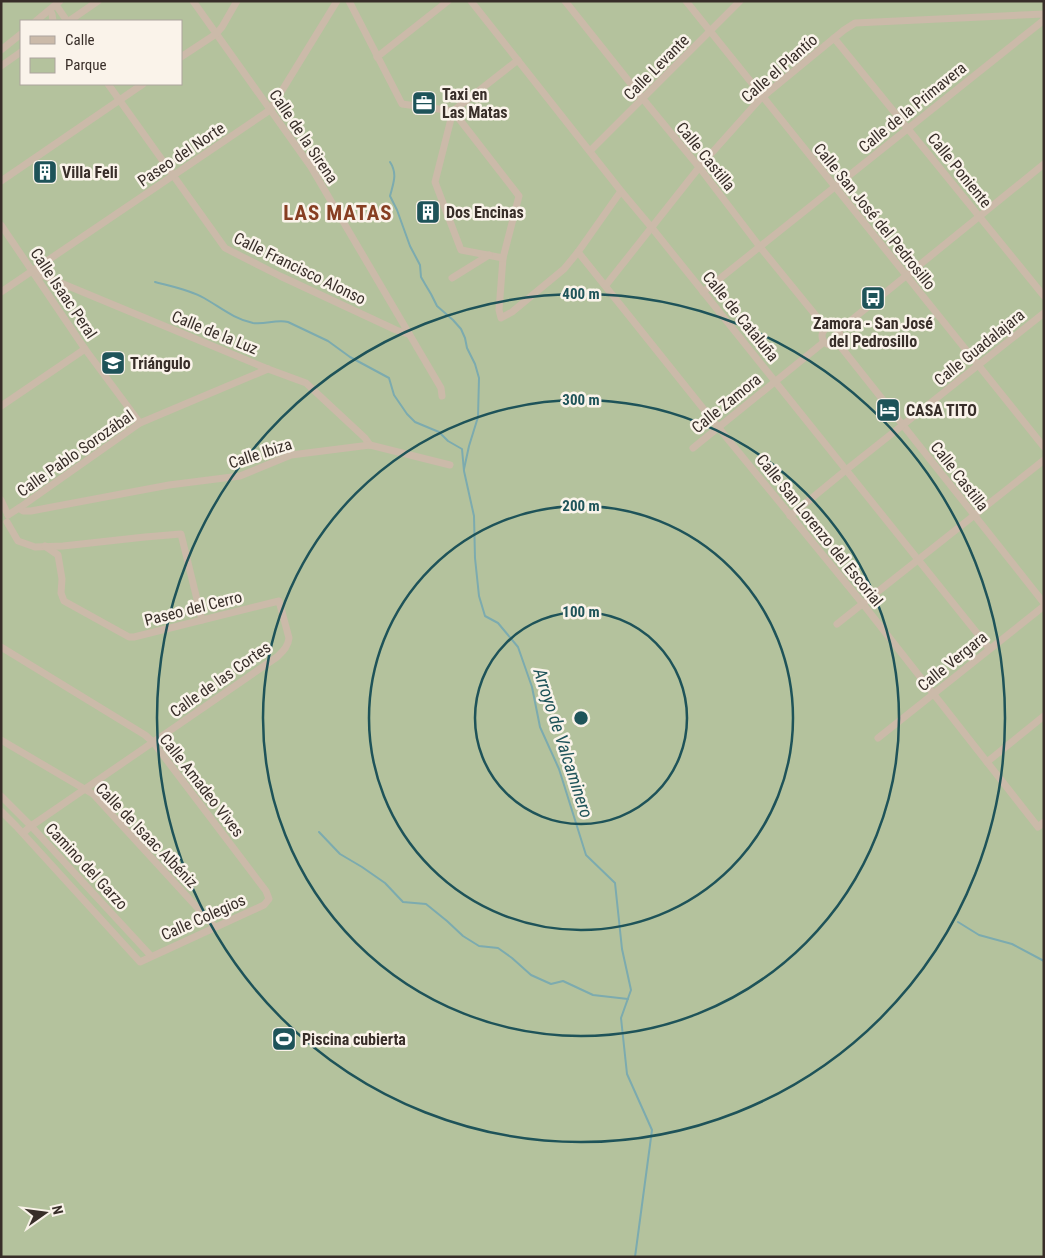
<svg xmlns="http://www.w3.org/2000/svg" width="1045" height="1258" viewBox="0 0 1045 1258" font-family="'Roboto Condensed',sans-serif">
  <rect width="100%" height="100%" fill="#f2e9dd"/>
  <path fill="#b4c29d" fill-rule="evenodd" d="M1 1H1044V1257H1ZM21 21H181V84H21Z"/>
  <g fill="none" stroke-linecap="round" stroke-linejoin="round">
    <g stroke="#7cabaf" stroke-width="2">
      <path d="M390 162C398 174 393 184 390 196L397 210 410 246 420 265 421 277 425 284 431 294 437 306 453 320 461 329 465 338 467 348 475 364 479 378 478 417 469 446 464 469"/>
      <path d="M155 282C170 286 190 290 204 298 220 307 234 319 253 323 265 325 276 319 288 322L328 341 350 357 389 378 394 395 407 414 415 422 439 432 448 441 462 449 464 471 474 516 475 558 479 596 485 616 498 623 518 647 532 687 540 727 559 769 586 855 615 883 622 949 631 990 621 1018 627 1074 652 1130 635 1257"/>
      <polyline points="319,832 340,854 362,867 385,883 403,902 426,904 447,921 463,936 479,946 498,948 512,958 531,975 551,984 563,981 593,995 628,999"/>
      <polyline points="958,922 979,935 1012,944 1044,961"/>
    </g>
    <g stroke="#cbbaa9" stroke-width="7">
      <polyline points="193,1 311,167 441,388 442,396"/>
      <polyline points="349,1 402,104 453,111 519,196 503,258 499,310 501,318 512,312 564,269 578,252 621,191"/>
      <polyline points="471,1 621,191 652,228 989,648"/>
      <polyline points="565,1 643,99 699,167 760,247 826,328"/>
      <polyline points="686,1 1044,447"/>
      <polyline points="56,5 67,21"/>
      <polyline points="50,10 52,14 53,21"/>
      <polyline points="36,21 60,1"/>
      <polyline points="69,21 98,1"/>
      <polyline points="834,38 1044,296"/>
      <polyline points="1,50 21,34"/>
      <polyline points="181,57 216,34 222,27 237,1"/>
      <polyline points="377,57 448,1"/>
      <polyline points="1,66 21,52"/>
      <polyline points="108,84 225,248 280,276 396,330 405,333 409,334"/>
      <polyline points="453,111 435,182 461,250 503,258"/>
      <polyline points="453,111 518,60"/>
      <polyline points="590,151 740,1"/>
      <polyline points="1,181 143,84"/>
      <polyline points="1,225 85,349 140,423"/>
      <polyline points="578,252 718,427 863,604 1038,827 1044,822"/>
      <polyline points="32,271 268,369 306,383 365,438 370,445"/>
      <polyline points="452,278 489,255"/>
      <polyline points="606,285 701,165 760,99 844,30 855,23 1044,14"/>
      <polyline points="1,292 270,110 337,1"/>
      <polyline points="703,292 1044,20"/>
      <circle cx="831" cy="336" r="9"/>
      <polyline points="838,331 1044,164"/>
      <polyline points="837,342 1044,603"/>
      <polyline points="1,406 85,349"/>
      <polyline points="693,448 824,342"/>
      <polyline points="1,500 8,515"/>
      <polyline points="19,508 23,511 31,511 169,485 240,476 291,455 370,445 450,465"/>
      <polyline points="8,515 19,508 140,423 268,369"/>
      <polyline points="790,516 846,470 1044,313"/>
      <polyline points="7,522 18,541 35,547 63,546 145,537 181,534 202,620"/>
      <polyline points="837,624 1044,460"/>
      <polyline points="1,647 145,735 153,742 266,891 269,899 264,905 140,962 16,826 1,811"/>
      <polyline points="878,738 1044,606"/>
      <polyline points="1,740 93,794 215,927"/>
      <polyline points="987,762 1044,716"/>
      <polyline points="1,796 31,826 151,956"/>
      <path d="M23 833 31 826 277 657C283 651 288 647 289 638L279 601 134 637H129L64 601 61 593 62 579 58 555 45 546"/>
    </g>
  </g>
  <g fill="none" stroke="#1e5359" stroke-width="2.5">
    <circle cx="581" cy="718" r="106"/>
    <circle cx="581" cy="718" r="212"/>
    <circle cx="581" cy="718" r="318"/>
    <circle cx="581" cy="718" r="424"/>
  </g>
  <defs>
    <symbol id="office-square" viewBox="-11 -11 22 22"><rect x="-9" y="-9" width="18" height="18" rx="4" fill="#1e5359" stroke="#faf3ea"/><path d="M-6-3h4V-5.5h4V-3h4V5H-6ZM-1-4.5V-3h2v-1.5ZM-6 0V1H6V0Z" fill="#fff"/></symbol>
    <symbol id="building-square" viewBox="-11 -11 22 22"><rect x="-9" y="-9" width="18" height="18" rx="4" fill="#1e5359" stroke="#faf3ea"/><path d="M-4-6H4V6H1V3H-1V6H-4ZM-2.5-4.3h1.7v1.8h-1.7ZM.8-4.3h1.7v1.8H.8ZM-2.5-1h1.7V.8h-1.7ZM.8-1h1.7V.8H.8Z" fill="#fff"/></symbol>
    <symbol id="bus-square" viewBox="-11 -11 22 22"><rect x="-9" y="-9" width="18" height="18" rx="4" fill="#1e5359" stroke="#faf3ea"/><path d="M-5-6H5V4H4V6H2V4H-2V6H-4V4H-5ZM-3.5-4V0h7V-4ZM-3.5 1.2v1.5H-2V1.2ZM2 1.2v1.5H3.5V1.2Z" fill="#fff"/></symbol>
    <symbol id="school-square" viewBox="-11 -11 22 22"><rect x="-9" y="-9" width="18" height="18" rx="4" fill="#1e5359" stroke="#faf3ea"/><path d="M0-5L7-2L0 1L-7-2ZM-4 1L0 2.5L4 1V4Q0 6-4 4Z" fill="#fff"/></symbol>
    <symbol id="hotel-square" viewBox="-11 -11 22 22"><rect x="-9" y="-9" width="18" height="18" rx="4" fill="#1e5359" stroke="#faf3ea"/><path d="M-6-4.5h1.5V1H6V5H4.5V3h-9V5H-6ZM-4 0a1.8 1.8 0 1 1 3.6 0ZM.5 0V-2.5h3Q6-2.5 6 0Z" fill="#fff"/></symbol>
    <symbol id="stadium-square" viewBox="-11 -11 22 22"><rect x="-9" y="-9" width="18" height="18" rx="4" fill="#1e5359" stroke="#faf3ea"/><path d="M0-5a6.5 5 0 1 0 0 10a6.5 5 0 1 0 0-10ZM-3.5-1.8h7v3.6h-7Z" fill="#fff"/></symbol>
  </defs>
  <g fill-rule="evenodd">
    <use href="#office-square" x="410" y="89" width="28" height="28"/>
    <use href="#building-square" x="31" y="158" width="28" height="28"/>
    <use href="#building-square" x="414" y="198" width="28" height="28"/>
    <use href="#bus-square" x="859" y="284" width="28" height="28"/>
    <use href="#school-square" x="99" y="349" width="28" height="28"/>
    <use href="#hotel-square" x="874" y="396" width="28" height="28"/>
    <use href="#stadium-square" x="270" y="1025" width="28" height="28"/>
  </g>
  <g text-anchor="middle" stroke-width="5" stroke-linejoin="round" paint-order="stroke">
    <g font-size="16" fill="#382e29" stroke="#faf3ea">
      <text transform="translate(656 67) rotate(-45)" y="6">Calle Levante</text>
      <text transform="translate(779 68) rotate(-41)" y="6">Calle el Plantío</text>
      <text transform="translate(912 107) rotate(-39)" y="6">Calle de la Primavera</text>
      <text transform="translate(304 136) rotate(56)" y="6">Calle de la Sirena</text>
      <text transform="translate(181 154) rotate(-34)" y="6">Paseo del Norte</text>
      <text transform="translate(706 156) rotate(51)" y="6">Calle Castilla</text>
      <text transform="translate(960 170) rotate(51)" y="6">Calle Poniente</text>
      <text transform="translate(875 216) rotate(51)" y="6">Calle San José del Pedrosillo</text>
      <text transform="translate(300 268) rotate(26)" y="6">Calle Francisco Alonso</text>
      <text transform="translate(64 293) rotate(56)" y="6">Calle Isaac Peral</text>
      <text transform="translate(741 316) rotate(51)" y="6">Calle de Cataluña</text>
      <text transform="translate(215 332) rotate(22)" y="6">Calle de la Luz</text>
      <text transform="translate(979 347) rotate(-39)" y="6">Calle Guadalajara</text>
      <text transform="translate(726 403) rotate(-39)" y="6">Calle Zamora</text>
      <text transform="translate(75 453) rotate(-35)" y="6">Calle Pablo Sorozábal</text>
      <text transform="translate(260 453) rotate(-18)" y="6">Calle Ibiza</text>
      <text transform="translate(960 476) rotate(52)" y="6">Calle Castilla</text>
      <text transform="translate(820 530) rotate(51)" y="6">Calle San Lorenzo del Escorial</text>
      <text transform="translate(193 608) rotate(-14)" y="6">Paseo del Cerro</text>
      <text transform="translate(952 661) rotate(-39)" y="6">Calle Vergara</text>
      <text transform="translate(220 679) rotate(-35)" y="6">Calle de las Cortes</text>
      <text transform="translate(202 785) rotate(52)" y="6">Calle Amadeo Vives</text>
      <text transform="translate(147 835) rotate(46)" y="6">Calle de Isaac Albéniz</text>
      <text transform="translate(87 866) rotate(47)" y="6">Camino del Garzo</text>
      <text transform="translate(203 917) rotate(-24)" y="6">Calle Colegios</text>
    </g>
    <g font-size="16" font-weight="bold" fill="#382e29" stroke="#faf3ea" text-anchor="start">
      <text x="442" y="100">Taxi en<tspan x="442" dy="18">Las Matas</tspan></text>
      <text x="62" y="178">Villa Feli</text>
      <text x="446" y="218">Dos Encinas</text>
      <text x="873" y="329" text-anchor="middle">Zamora - San José<tspan x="873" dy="18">del Pedrosillo</tspan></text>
      <text x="130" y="369">Triángulo</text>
      <text x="906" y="416">CASA TITO</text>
      <text x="302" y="1045">Piscina cubierta</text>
    </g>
    <g font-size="18" font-style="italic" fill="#1e5359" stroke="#faf3ea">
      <text transform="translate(563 743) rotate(72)" y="6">Arroyo de Valcaminero</text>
    </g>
    <g font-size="21" font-weight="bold" letter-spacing="1" fill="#873e22" stroke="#faf3ea">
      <text x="338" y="220">LAS MATAS</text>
    </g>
  </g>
  <circle cx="581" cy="718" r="8" fill="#1e5359" stroke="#faf3ea" stroke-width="2.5"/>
  <g font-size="15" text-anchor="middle" font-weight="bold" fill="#1e5359" stroke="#faf3ea" stroke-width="5" stroke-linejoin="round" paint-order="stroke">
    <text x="581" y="299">400 m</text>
    <text x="581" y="405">300 m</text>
    <text x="581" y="511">200 m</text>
    <text x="581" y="617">100 m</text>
  </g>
  <rect width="1045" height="1258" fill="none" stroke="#382e29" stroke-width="5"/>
  <rect x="20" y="20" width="162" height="65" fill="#faf3ea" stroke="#aca49d"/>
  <rect x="30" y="36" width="25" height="8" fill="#cbbaa9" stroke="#aca49d"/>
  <text x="65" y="45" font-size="15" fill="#382e29">Calle</text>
  <rect x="30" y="58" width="25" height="15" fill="#b4c29d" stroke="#aca49d"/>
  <text x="65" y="70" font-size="15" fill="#382e29">Parque</text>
  <g transform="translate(45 1213) rotate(76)" stroke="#faf3ea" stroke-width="4" paint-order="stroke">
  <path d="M0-4L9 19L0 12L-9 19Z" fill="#382e29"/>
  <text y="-8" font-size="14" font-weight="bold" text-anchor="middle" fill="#382e29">N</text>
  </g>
</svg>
